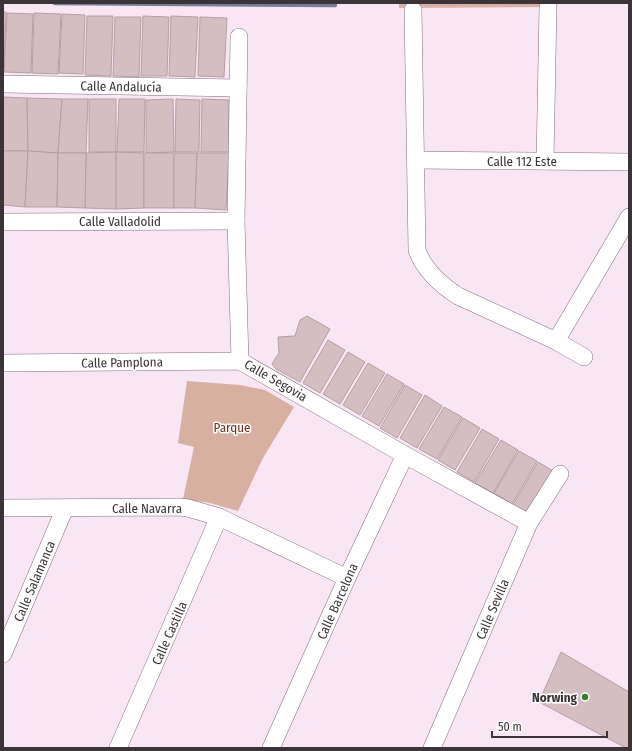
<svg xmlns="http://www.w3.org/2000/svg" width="632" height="751" viewBox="0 0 632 751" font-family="'Fira Sans Condensed',sans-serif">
  <rect width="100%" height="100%" fill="#f9e6f4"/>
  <g fill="#d7b0a1">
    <polygon points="399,3 549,3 548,7 399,8"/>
    <polygon points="187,381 240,385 265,390 294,407 263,458 238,511 210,503 183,499 194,447 178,443"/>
  </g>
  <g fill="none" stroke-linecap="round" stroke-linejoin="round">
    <polyline stroke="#737c9a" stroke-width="4.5" points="55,3 335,5"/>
  </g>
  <g fill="#d5bec1" stroke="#b69fa2">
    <polygon points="3,12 6,12 4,71 3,71"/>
    <polygon points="7,13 33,14 31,73 4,72"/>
    <polygon points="34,13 61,14 58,74 32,73"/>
    <polygon points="62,14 85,15 83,74 59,73"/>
    <polygon points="87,16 113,16 111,76 85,75"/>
    <polygon points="143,16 169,17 167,76 141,76"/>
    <polygon points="171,16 198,17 195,77 169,76"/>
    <polygon points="115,17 141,17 139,77 113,76"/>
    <polygon points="200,17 227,18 224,77 198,76"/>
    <polygon points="3,97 27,98 28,151 3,151"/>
    <polygon points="27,98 62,99 58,153 28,151"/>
    <polygon points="62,99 88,99 86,153 58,153"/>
    <rect x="89" y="99" width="27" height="53"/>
    <polygon points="119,99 145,99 144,152 117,152"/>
    <polygon points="173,99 174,152 146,153 146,100"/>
    <polygon points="176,99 200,100 199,152 175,152"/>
    <polygon points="202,99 229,100 229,152 201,152"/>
    <polygon points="3,151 28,151 25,207 3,205"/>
    <polygon points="28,151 58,153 57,207 25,207"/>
    <polygon points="116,152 116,209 85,208 86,153"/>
    <polygon points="116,152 144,153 144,208 116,209"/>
    <polygon points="58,153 86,153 85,208 57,207"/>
    <rect x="144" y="153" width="30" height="55"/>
    <polygon points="174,153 197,153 195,208 174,208"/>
    <polygon points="197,153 229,153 226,210 195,208"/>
    <polygon points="307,316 330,329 300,382 276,369 272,364 279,353 278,337 295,336 300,320"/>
    <polygon points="328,340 345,350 320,393 303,383"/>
    <polygon points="348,352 365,362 340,404 323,394"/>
    <polygon points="368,363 385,373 360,415 343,405"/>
    <polygon points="387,374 404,384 379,426 362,416"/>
    <polygon points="405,385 422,395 397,438 380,428"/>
    <polygon points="425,395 442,406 417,448 400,438"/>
    <polygon points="444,407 462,417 437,459 419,449"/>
    <polygon points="463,418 480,428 455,470 438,460"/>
    <polygon points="482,429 499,439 474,482 457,472"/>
    <polygon points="501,440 518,450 493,493 475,483"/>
    <polygon points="519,451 537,461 512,504 494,493"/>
    <polygon points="538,462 555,472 530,515 513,505"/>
    <polygon points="561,652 629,692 629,748 626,748 539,702"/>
  </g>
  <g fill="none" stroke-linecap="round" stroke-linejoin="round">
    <defs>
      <g id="street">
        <path d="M413 10 417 250C424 270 441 285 458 296L556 341 584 357"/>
        <polyline points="239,37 236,221 240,361"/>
        <polyline points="3,84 238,88"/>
        <polyline points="416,160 629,162"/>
        <polyline points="545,161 548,7"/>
        <polyline points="3,222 236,221"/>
        <polyline points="556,341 629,217"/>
        <polyline points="3,363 240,361 405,455 529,523"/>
        <polyline points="3,508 179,507 188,508 219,517 347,578"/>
        <polyline points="3,654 65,508"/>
        <polyline points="118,748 219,517"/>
        <polyline points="271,748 347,578 405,455"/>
        <polyline points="432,748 529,523 560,474"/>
      </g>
    </defs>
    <use href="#street" stroke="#7f6e7a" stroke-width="18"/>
    <use href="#street" stroke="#fff" stroke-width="17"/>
  </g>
  <circle fill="#388026" stroke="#fff" stroke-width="1.5" cx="585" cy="697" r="4"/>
  <g text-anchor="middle" stroke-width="3" stroke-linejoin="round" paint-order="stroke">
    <g font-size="13" fill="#3a3338" stroke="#fff">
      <text transform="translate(121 86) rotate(1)" y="5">Calle Andalucía</text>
      <text x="522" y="166">Calle 112 Este</text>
      <text x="120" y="226">Calle Valladolid</text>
      <text transform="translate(122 362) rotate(-1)" y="5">Calle Pamplona</text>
      <text transform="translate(276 380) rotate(30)" y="5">Calle Segovia</text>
      <text x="147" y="513">Calle Navarra</text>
      <text transform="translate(34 581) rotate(-67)" y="5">Calle Salamanca</text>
      <text transform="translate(337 601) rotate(-66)" y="5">Calle Barcelona</text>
      <text transform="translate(492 609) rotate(-67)" y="5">Calle Sevilla</text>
      <text transform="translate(169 633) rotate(-66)" y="5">Calle Castilla</text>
    </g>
    <g font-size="13" fill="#70331c" stroke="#fff">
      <text x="232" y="432">Parque</text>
    </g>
    <g font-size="13" font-weight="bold" fill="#3a3338" stroke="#fff" text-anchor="end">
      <text x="577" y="702">Norwing</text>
    </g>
  </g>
  <rect width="632" height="751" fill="none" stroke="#3a3338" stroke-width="8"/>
  <path d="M492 731v6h115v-6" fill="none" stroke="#3a3338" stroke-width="2"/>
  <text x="498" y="731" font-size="12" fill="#3a3338" stroke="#ffffff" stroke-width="3" paint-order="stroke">50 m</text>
</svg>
